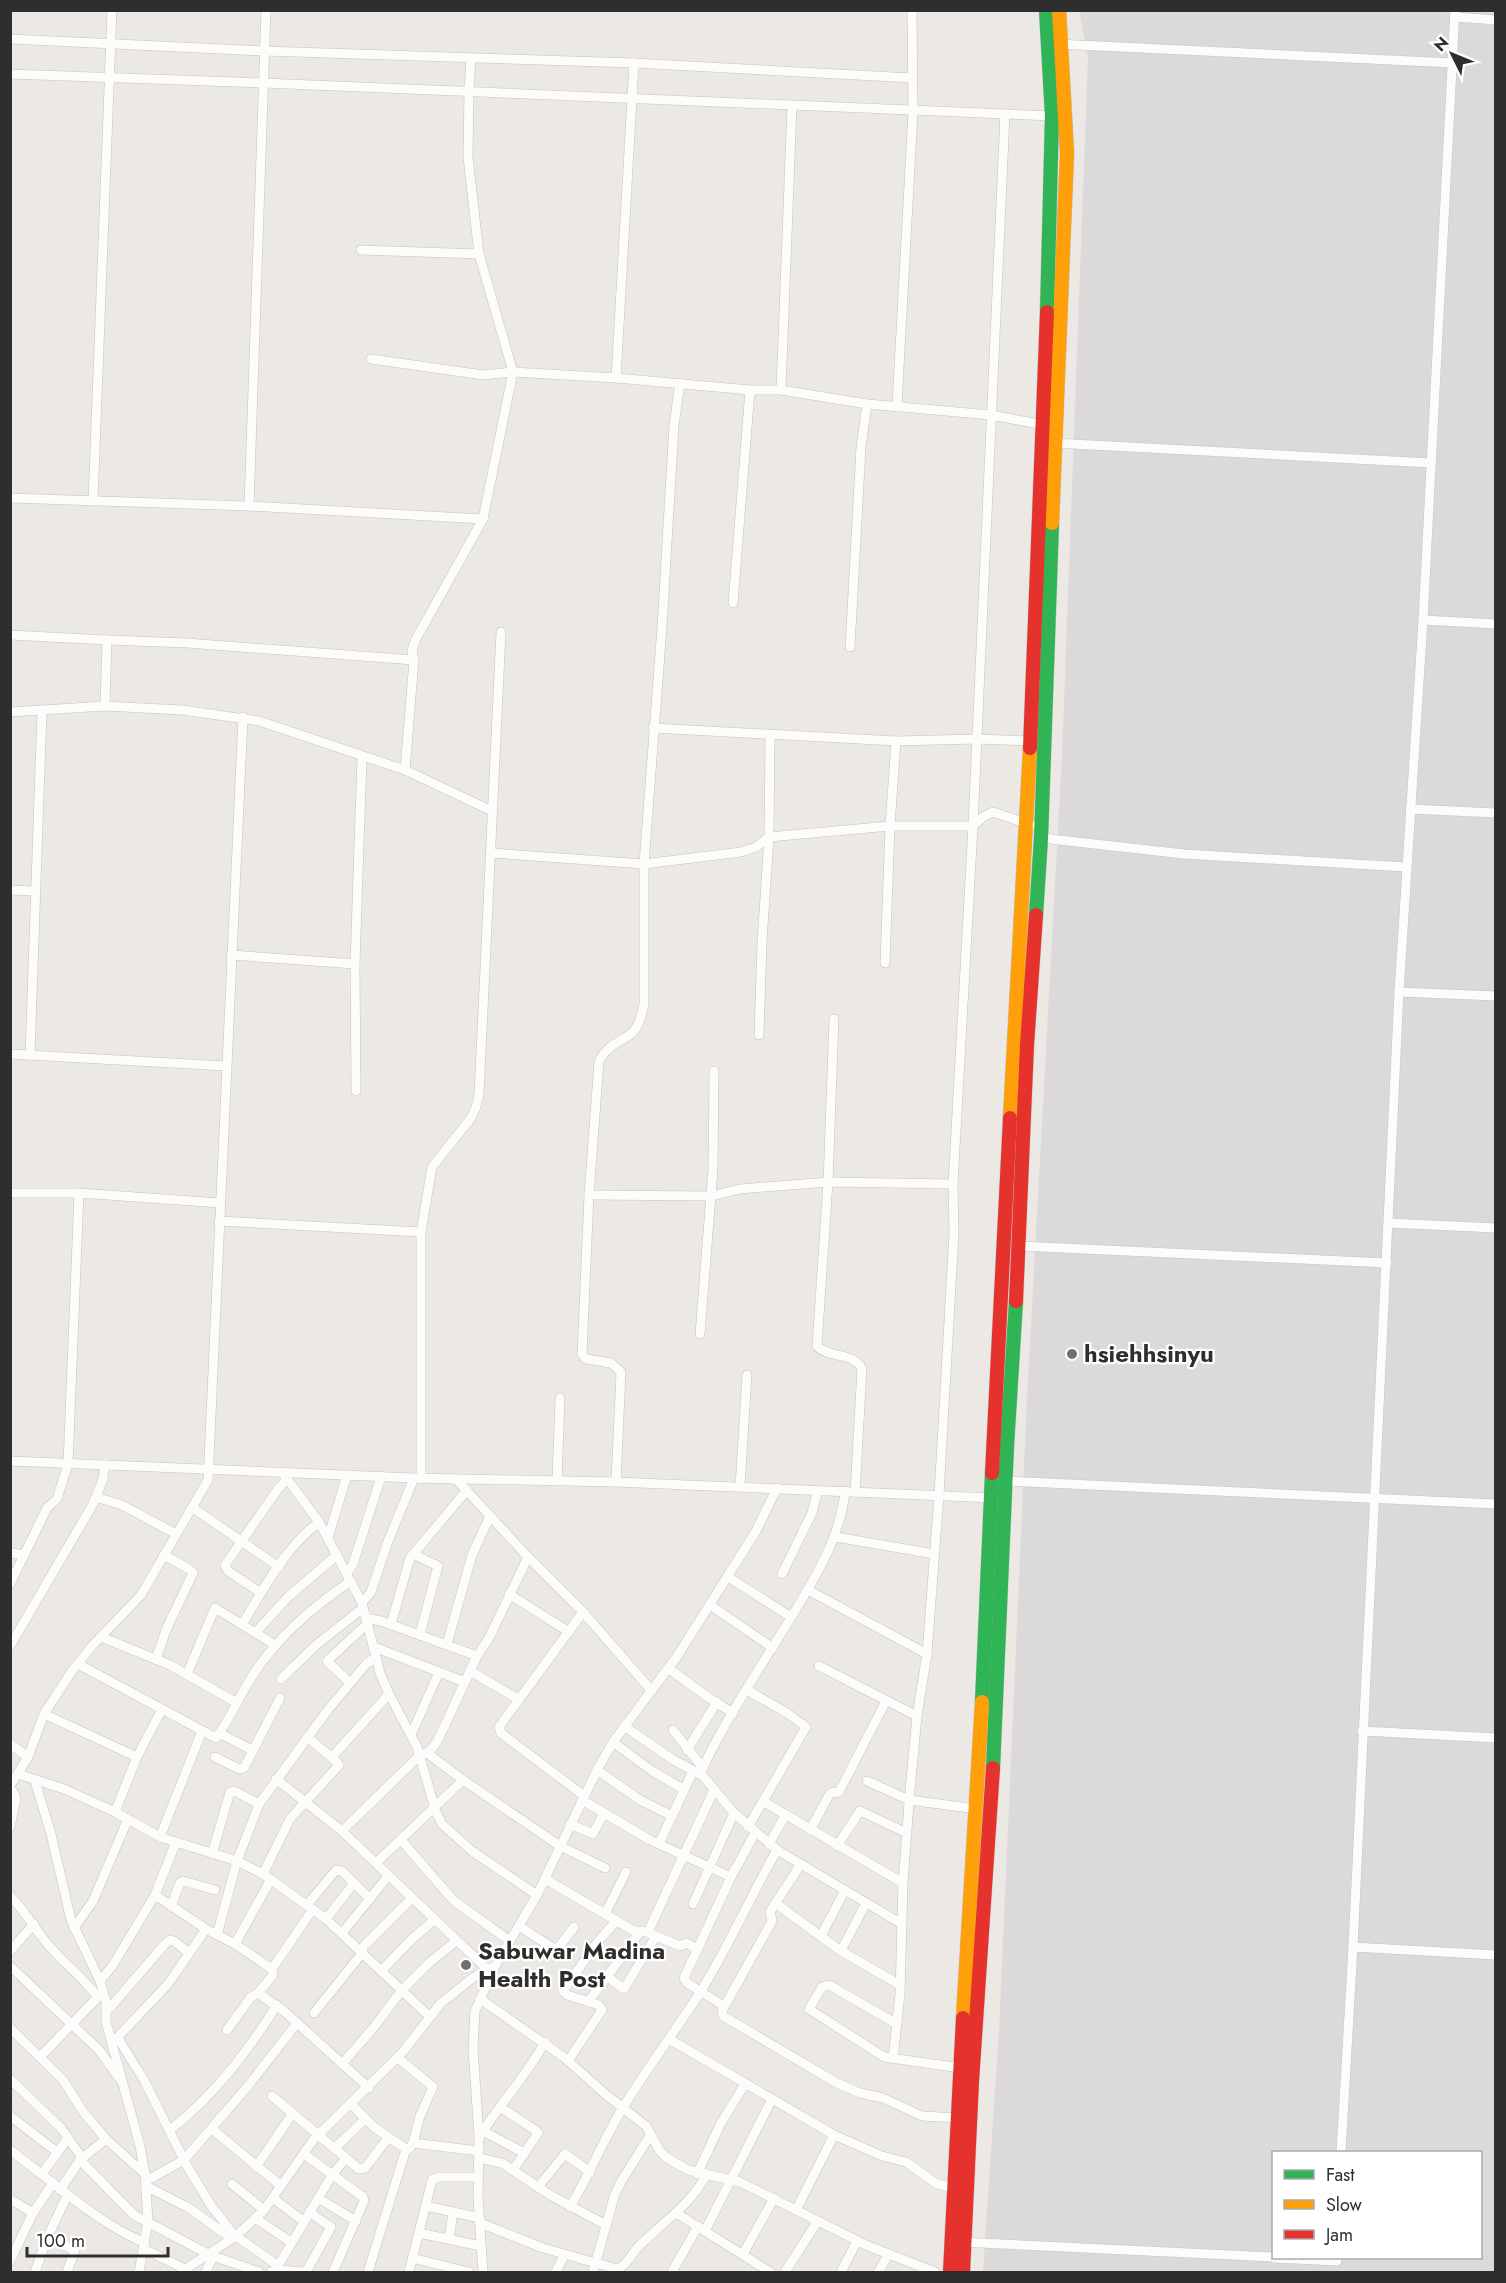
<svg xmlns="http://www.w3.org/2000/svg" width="1506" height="2283" viewBox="0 0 1506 2283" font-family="Jost,sans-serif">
  <rect width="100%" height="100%" fill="#ece8e4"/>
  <path fill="#dcd9db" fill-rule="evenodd" d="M1079 11H1495V2272H983L999 2031 1027 1399 1062 756 1088 58ZM1274 2152H1480V2258H1274Z"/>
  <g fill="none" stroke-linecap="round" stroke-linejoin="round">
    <defs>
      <g id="street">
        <polyline points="1455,17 1496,20"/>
        <polyline points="10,39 264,51 634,63 913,78"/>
        <polyline points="1057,44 1453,63"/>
        <polyline points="10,74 264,83 1052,116"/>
        <polyline points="361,250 479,254"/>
        <polyline points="371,359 483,375 513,372 616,378 750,390 781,390 867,404 991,415 1044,425"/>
        <polyline points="616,378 634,63"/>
        <polyline points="781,390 792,106"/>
        <polyline points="897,405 913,111 912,10"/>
        <polyline points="1053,443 1431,463"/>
        <polyline points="10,498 249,506 483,519"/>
        <polyline points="93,501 112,10"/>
        <polyline points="249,506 266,10"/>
        <polyline points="733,603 750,390"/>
        <polyline points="1423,620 1496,624"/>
        <polyline points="10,635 107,640"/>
        <polyline points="850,647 861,447 867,404"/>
        <polyline points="105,706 107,640 187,643 414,660"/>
        <polyline points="10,712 105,706 182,710 259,721 405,770 492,811"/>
        <polyline points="653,728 896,741 977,739 1030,741"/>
        <polyline points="405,770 414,660 412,650 416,639 483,519 513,372 479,254 468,157 469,91 471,58"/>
        <polyline points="1410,809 1496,813"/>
        <polyline points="1041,838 1184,854 1406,867"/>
        <polyline points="492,853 644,864 741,852 756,847 769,837 890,826 973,826 983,817 993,812 1031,825"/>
        <polyline points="10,890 36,891"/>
        <polyline points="231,955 355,964"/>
        <polyline points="885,963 890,826 896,741"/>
        <polyline points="1399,992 1496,996"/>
        <path d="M834 1019 828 1182 817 1346C829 1359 853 1351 862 1369L855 1492"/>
        <polyline points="759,1035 762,942 769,837 770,735"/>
        <polyline points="10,1054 226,1066"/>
        <polyline points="30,1055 42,711"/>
        <polyline points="356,1091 355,964 362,757"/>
        <polyline points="10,1193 79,1193 220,1203"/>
        <polyline points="589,1195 711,1196 740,1189 828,1182 953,1184"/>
        <polyline points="219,1221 421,1232"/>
        <polyline points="1389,1223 1496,1228"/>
        <polyline points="1019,1246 1387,1263"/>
        <polyline points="700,1334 713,1169 714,1071"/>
        <polyline points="10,1461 414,1478 616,1482 994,1498"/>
        <polyline points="282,1472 319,1522 362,1603 380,1673 389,1694 417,1747 436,1812 442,1824 472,1851 537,1895"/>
        <polyline points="421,1479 421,1232 432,1167 471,1118 476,1107 479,1094 501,632"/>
        <polyline points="456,1479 528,1557 583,1612 651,1690"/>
        <polyline points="557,1481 560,1398"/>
        <polyline points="1005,1481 1496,1504"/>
        <path d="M616 1482 621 1372 611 1363 586 1359 582 1354 589 1195 599 1061C616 1031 637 1049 644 1003V864L662 627 674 425 680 383"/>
        <polyline points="740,1487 747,1375"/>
        <polyline points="96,1497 122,1505 176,1534"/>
        <polyline points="193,1508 279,1567"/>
        <polyline points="836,1537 934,1554"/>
        <polyline points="328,1538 347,1475"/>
        <polyline points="10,1553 25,1555"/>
        <polyline points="413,1554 438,1566 420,1634"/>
        <polyline points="347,1573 353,1564 381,1477"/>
        <polyline points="782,1574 812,1513 818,1490"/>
        <polyline points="728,1577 791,1617"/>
        <polyline points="10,1584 47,1508 57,1499 68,1464 79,1193"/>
        <polyline points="808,1590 927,1654"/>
        <polyline points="261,1593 228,1571 225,1565 278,1489 287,1479"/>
        <polyline points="509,1594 569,1632"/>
        <polyline points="362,1603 371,1592 387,1544 414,1478"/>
        <polyline points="710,1605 773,1648"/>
        <polyline points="583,1612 499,1727 501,1733 584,1796"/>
        <polyline points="366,1618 381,1621 477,1656"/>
        <path d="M243 1623C264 1588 285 1548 319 1522"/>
        <polyline points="391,1624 410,1558 467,1490"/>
        <polyline points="256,1632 288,1597 337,1555"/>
        <polyline points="101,1637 170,1665 237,1703"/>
        <polyline points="447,1644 472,1555 490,1516"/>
        <polyline points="10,1646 93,1504 103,1479 105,1465"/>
        <polyline points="374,1647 465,1682"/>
        <polyline points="156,1659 166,1630 193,1573 189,1569 164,1555"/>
        <path d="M78 1664 216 1738C230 1719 239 1697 251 1678 276 1638 312 1607 351 1581"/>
        <polyline points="819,1666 917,1716"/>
        <polyline points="668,1668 709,1698 733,1713"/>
        <polyline points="470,1671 518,1699"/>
        <polyline points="187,1674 215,1608 275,1645"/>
        <polyline points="281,1679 316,1645 363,1608"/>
        <polyline points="350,1683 327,1661 367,1624"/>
        <polyline points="747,1690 787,1713 806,1727 748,1827"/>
        <polyline points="44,1714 137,1757"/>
        <polyline points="624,1726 672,1759 703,1776 734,1813 777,1850 902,1924"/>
        <polyline points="673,1730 703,1768"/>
        <polyline points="1362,1731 1496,1738"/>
        <polyline points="219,1733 252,1750"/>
        <polyline points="411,1735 439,1672"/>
        <polyline points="613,1742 652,1771 683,1789"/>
        <polyline points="10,1744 28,1757"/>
        <polyline points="687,1750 717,1702"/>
        <polyline points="427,1753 463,1780 560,1846 605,1868"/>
        <polyline points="215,1757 239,1769 244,1768 280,1698"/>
        <polyline points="332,1757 389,1694"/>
        <polyline points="597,1770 640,1800 672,1816"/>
        <polyline points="18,1774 64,1789 115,1812 160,1837 237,1861 263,1874 326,1919 430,2017"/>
        <path d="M700 1774C725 1719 760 1668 792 1616 816 1576 840 1539 845 1491"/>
        <polyline points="276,1779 342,1831 487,1969"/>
        <polyline points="35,1781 51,1834 71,1920 100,1981 106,2002 106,2022 140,2146 145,2174 148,2221 139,2272"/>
        <polyline points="867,1781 909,1800 977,1809"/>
        <polyline points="10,1786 28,1757 44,1714 72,1671 92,1646 141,1595 208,1480 243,717"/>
        <polyline points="10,1787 16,1798 10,1827"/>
        <polyline points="582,1800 650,1840 731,1877"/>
        <polyline points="764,1802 903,1883"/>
        <polyline points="115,1812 137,1757 162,1709"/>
        <polyline points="570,1824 593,1834 604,1813"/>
        <polyline points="810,1830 828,1797 831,1793 839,1792 886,1701"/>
        <polyline points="342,1831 419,1756 430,1751 438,1740 477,1656 489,1638 528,1557"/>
        <polyline points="160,1837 202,1731"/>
        <polyline points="401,1840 454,1901 510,1941"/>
        <polyline points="659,1844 693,1771"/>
        <polyline points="769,1844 785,1816"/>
        <polyline points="837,1846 860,1811 907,1833"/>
        <polyline points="212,1854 230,1792 234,1791 259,1804"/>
        <polyline points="376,1863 463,1780"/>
        <polyline points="801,1864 773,1907 770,1912 772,1921 722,2011 723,2016 837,2083 860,2093 883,2098 922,2116 958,2118"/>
        <polyline points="263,1874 290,1819 339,1765 337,1762 307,1737"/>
        <polyline points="545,1879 634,1931 644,1931 680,1946 686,1943 698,1949"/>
        <polyline points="155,1895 206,1929 235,1944 272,1969"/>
        <path d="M10 1896C26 1912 36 1931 51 1948 65 1964 83 1978 96 1995L97 1998 41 2056"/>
        <polyline points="775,1903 841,1951 900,1985"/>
        <polyline points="693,1904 734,1813"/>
        <polyline points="307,1905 336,1870 342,1871 370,1899"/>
        <polyline points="171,1906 180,1883 183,1881 215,1890"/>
        <polyline points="605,1914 626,1872"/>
        <polyline points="326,1919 354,1883"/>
        <polyline points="519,1926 553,1948 558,1948 574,1927"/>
        <polyline points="74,1928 93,1901 128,1819"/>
        <polyline points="648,1932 714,1790"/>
        <polyline points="342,1933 389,1875"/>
        <polyline points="217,1935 237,1861 259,1804 327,1711 366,1664 376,1657"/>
        <polyline points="821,1936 845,1890"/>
        <polyline points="235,1944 271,1879"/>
        <polyline points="1353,1947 1496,1955"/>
        <polyline points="360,1950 412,1898"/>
        <polyline points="10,1951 34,1924"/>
        <polyline points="841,1951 866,1903"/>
        <polyline points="10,1966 99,2050 120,2079"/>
        <polyline points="382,1970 412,1939 434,1920"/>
        <polyline points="606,1976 624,1989 656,1936"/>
        <polyline points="100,1981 113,1965 155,1895 176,1842"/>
        <polyline points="258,1993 273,1975 272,1969 313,1909"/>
        <polyline points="480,1999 565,2058 604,2093 646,2126 660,2151 667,2158 688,2170 740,2182 868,2246 935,2272"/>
        <polyline points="588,2002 640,1932"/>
        <polyline points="724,2006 687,1983 684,1978 731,1877 755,1833"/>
        <polyline points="108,2010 165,1944 170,1940 174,1941 189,1953"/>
        <polyline points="314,2013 363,1952"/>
        <polyline points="897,2024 829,1985 822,1987 809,2009 884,2057 960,2068"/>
        <polyline points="10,2028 63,2080 84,2113 106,2139 145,2174"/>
        <polyline points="227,2030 251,1997 258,1993 285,2012 369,2088"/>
        <polyline points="118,2038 144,2080 186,2164 210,2204 233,2234 277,2265"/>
        <polyline points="669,2039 834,2135 882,2156 906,2162 937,2184 954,2188"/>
        <polyline points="114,2041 168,1984 206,1929"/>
        <polyline points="893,2059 900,1994 903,1883 910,1790 917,1716 927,1654 939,1495 954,1233 953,1184 973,826 1005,114"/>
        <polyline points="568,2061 602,2010 599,2005 567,1995 563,1991 596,1944 616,1921"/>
        <polyline points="342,2064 374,2027 402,1990 429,1963 456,1941"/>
        <polyline points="10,2079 61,2128 80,2155 80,2160 134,2215 210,2255 259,2272"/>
        <polyline points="272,2096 359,2169 365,2168 388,2138"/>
        <polyline points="351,2104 374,2127 406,2149 409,2149 413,2143 420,2116 433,2087 397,2057"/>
        <polyline points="500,2107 535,2130 538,2133 513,2170"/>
        <polyline points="10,2116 57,2152"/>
        <polyline points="212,2129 281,2186"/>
        <path d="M170 2130C214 2096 247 2052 277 2005"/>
        <polyline points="483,2131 524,2153"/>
        <path d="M480 2136C500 2104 526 2076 545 2042"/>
        <polyline points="413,2143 479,2151"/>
        <polyline points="335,2148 365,2119"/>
        <path d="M10 2150C55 2183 94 2221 145 2243"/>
        <polyline points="1341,2152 1353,1947 1399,992 1423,620 1455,10"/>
        <polyline points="304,2154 363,2197 364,2201 333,2272"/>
        <polyline points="479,2158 502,2163 550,2195 606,2225"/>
        <polyline points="256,2167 293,2113"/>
        <polyline points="42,2174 68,2138"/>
        <polyline points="697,2174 721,2123 745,2084"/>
        <polyline points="146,2181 184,2160 248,2086 297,2023"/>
        <polyline points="232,2184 264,2210"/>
        <polyline points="146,2186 189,2208 228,2236 233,2234"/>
        <polyline points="538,2187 565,2154 590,2172"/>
        <polyline points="60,2190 80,2160 106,2139"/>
        <polyline points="273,2198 304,2222"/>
        <polyline points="318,2198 356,2221"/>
        <polyline points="10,2199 33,2213"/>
        <polyline points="426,2206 480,2218"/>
        <path d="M570 2207C590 2174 604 2138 624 2106 648 2067 676 2030 701 1991 729 1946 750 1897 777 1850"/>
        <polyline points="796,2210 834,2135"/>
        <polyline points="676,2213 770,2272"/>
        <polyline points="255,2218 291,2242"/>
        <path d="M480 2223 543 2248 617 2269C627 2266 631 2254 639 2246 664 2221 687 2208 706 2176"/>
        <polyline points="705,2231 772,2099"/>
        <polyline points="419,2233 481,2246"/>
        <polyline points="47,2238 75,2250 67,2272"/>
        <polyline points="449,2239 453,2212"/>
        <polyline points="960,2242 1274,2257"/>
        <polyline points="144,2249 185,2269"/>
        <polyline points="743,2254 774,2198"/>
        <polyline points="412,2258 469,2272"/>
        <polyline points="1274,2258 1337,2261"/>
        <polyline points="10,2261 33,2213 53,2183"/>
        <polyline points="275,2271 332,2175 346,2158"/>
        <polyline points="35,2272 47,2238 67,2196"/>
        <polyline points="181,2272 236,2236 264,2210 314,2139 402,2053 441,2003 474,1977 495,1966"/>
        <polyline points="206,2272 213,2256"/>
        <polyline points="271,2272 281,2270 303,2272"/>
        <polyline points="306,2272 331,2227 309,2212"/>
        <polyline points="368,2272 406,2149"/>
        <polyline points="409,2272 432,2180 439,2177 479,2177"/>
        <polyline points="483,2272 478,2197 479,2136 473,2049 475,2011 495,1966 537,1895 597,1770 613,1742 678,1655 756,1531 777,1488"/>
        <polyline points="556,2272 564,2255"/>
        <polyline points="593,2272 615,2194 622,2180 651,2134"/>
        <polyline points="672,2272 698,2226"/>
        <polyline points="785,2272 817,2222"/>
        <polyline points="841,2272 857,2241"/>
        <polyline points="878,2272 889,2254"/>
      </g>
      <g id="fast">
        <polyline points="1046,10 1052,116 1047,312"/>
        <polyline points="1036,915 1041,838 1052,523"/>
        <polyline points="982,1702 992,1473"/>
        <polyline points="993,1768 1007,1446 1016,1301"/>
      </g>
      <g id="slow">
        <polyline points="1052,523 1067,153 1059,10"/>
        <polyline points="1010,1118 1030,748"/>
        <polyline points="963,2018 982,1702"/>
      </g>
      <g id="jam">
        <polyline points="1030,748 1047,312"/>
        <polyline points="1016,1301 1027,1045 1036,915"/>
        <polyline points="992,1473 1010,1118"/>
        <polyline points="950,2272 963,2018"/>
        <polyline points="963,2272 972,2081 993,1768"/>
      </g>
    </defs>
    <use href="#street" stroke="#c5c4c5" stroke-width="10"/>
    <use href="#fast" stroke="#c6c5c4" stroke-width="15"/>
    <use href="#slow" stroke="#c6c5c4" stroke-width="15"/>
    <use href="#jam" stroke="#c6c5c4" stroke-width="15"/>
    <use href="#street" stroke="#fcfcfb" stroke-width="9"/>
    <use href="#fast" stroke="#30b455" stroke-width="14"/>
    <use href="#slow" stroke="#ff9f0a" stroke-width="14"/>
    <use href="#jam" stroke="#e5322d" stroke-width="14"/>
  </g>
  <g fill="#706f6e" stroke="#fff" stroke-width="2">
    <circle cx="1072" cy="1354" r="6"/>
    <circle cx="466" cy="1965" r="6"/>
  </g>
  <g text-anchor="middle" stroke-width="4.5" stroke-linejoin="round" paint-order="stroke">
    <g font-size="24" font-weight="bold" fill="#2e2e2e" stroke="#fff" text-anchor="start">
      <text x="1084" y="1362">hsiehhsinyu</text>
      <text x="478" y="1959">Sabuwar Madina<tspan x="478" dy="28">Health Post</tspan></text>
    </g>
  </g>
  <rect width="1506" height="2283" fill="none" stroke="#2e2e2e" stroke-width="24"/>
  <rect x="1272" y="2151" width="210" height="108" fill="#ffffff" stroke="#ababab" stroke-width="1.5"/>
  <rect x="1284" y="2170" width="30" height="9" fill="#30b455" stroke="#ababab" stroke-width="1.5"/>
  <text x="1326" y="2181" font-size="18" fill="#2e2e2e">Fast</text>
  <rect x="1284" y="2200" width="30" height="9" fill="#ff9f0a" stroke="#ababab" stroke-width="1.5"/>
  <text x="1326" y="2211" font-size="18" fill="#2e2e2e">Slow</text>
  <rect x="1284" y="2230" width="30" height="9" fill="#e5322d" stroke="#ababab" stroke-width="1.5"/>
  <text x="1326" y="2241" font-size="18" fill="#2e2e2e">Jam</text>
  <g transform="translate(1452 54) rotate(313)" stroke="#ffffff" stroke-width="4.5" paint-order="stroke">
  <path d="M0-4.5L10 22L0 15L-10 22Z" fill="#2e2e2e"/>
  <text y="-9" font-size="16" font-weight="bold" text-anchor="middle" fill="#2e2e2e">N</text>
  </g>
  <path d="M27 2247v9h141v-9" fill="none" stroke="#2e2e2e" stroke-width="3"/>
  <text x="36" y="2247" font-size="18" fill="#2e2e2e" stroke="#ffffff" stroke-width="4.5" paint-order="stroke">100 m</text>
</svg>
